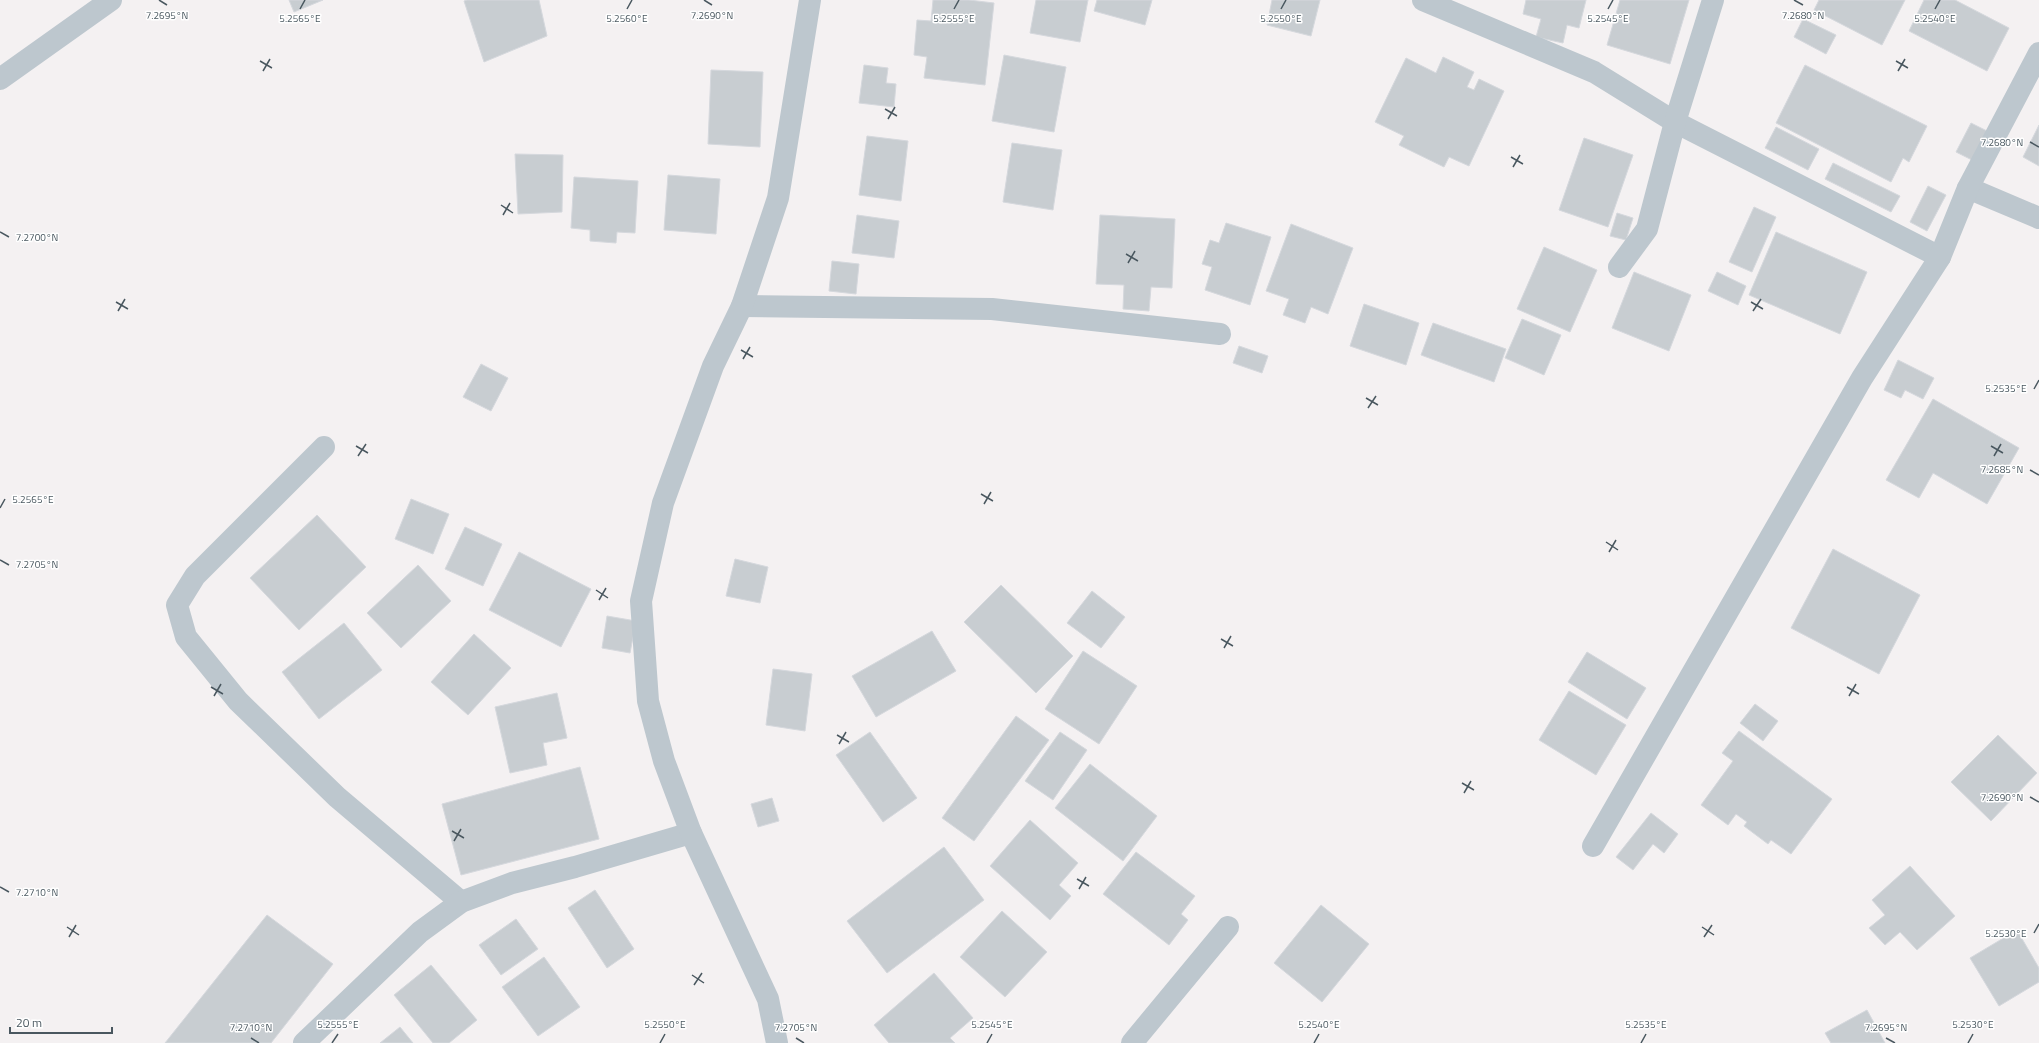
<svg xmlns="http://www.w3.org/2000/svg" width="2039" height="1043" viewBox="0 0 2039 1043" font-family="'Titillium Web',sans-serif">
  <rect width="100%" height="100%" fill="#f4f1f2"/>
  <g fill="#c8cdd1" stroke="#d5d8dd">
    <polygon points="289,0 323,0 294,12"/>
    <polygon points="467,0 539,0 547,36 484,62 464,1"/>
    <polygon points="933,0 969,0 994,3 985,85 924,78 927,57 914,55 917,20 931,21"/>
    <polygon points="1036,0 1088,0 1080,42 1030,33"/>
    <polygon points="1097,0 1152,0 1145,25 1094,11"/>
    <polygon points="1272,0 1320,0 1311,36 1267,25"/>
    <polygon points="1526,0 1586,0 1579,28 1567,25 1563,43 1536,37 1541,19 1523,14"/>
    <polygon points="1620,0 1689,0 1670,64 1607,45"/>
    <polygon points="1819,0 1905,0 1882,45 1814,10"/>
    <polygon points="1924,0 1955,0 2009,28 1987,71 1909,31"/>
    <polygon points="1803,19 1836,35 1826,54 1794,37"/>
    <polygon points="1004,55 1066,67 1054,132 992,121"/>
    <polygon points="1443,57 1474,72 1467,87 1474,90 1479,79 1504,91 1469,166 1449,157 1444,167 1399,145 1404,136 1375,122 1406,58 1436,73"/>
    <polygon points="864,65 888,68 886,83 896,84 894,107 859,103"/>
    <polygon points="1805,65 1927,126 1909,162 1903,158 1891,182 1776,123"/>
    <polygon points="711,70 763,72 760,147 708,144"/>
    <polygon points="1971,123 1987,131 1972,160 1956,152"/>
    <polygon points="2039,125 2039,166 2023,157"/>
    <polygon points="1776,127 1819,149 1808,170 1765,148"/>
    <polygon points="867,136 908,141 901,201 859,195"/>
    <polygon points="1584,138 1633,155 1608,227 1559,210"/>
    <polygon points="1012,143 1062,150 1053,210 1003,202"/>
    <polygon points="515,154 563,155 562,212 518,214"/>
    <polygon points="1833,163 1900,196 1891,212 1825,179"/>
    <polygon points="668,175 720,179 716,234 664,230"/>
    <polygon points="574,177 638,181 635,233 617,232 616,243 590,241 590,230 571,228"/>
    <polygon points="1928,186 1946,195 1927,231 1910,222"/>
    <polygon points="1754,207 1776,217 1752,272 1729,262"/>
    <polygon points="1617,213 1633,218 1626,240 1610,236"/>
    <polygon points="857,215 899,221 894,258 852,253"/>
    <polygon points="1100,215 1175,219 1172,288 1151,287 1149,311 1123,309 1124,285 1096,284"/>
    <polygon points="1226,223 1271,237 1250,305 1205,290 1212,267 1202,264 1210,240 1219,243"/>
    <polygon points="1291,224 1353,248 1328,314 1311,307 1305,323 1283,315 1289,299 1266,291"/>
    <polygon points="1776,232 1867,272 1840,334 1749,295"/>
    <polygon points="1544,247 1597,270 1570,332 1517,309"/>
    <polygon points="832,261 859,264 856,294 829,291"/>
    <polygon points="1634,272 1691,295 1669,351 1612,328"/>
    <polygon points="1717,272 1746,286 1738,305 1708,291"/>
    <polygon points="1364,304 1419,323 1406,365 1350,346"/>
    <polygon points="1522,319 1561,335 1544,375 1505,358"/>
    <polygon points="1433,323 1506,349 1494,382 1421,355"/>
    <polygon points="1239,346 1268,356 1262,373 1233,363"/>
    <polygon points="1898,360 1934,378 1923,399 1905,390 1901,398 1884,390"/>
    <polygon points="481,364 508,378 491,411 463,397"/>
    <polygon points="1933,399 2019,448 1987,504 1933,473 1919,498 1886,480"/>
    <polygon points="411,499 449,514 433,554 395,539"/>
    <polygon points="317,515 366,567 299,630 250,578"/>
    <polygon points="465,527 502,544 483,586 445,569"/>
    <polygon points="1833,549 1920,595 1879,674 1791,628"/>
    <polygon points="519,552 591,589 561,647 489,610"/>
    <polygon points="735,559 768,567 760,603 726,596"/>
    <polygon points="418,565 451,601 401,648 367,613"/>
    <polygon points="1001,585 1073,656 1036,693 964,622"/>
    <polygon points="1092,591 1125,617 1101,648 1067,623"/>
    <polygon points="607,616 636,621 630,653 602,648"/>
    <polygon points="344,623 382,670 319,719 282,672"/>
    <polygon points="932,631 956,671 876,717 852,676"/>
    <polygon points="474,634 511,668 468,715 431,682"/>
    <polygon points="1083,651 1137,686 1099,744 1045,709"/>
    <polygon points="1587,652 1646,688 1627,719 1568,682"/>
    <polygon points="773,669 812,674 805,731 766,725"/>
    <polygon points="1569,691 1626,725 1596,775 1539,740"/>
    <polygon points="557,693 567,738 543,743 547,765 510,773 495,707"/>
    <polygon points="1755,704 1778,721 1763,741 1740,723"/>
    <polygon points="1016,716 1049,740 974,841 942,818"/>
    <polygon points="1739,731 1832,799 1791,854 1771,840 1768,844 1744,826 1747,822 1736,814 1728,825 1701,805 1733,761 1722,753"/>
    <polygon points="870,732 917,798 883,822 836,755"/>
    <polygon points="1060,732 1087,750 1053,800 1025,781"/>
    <polygon points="1998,735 2037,773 1991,821 1951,782"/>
    <polygon points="1090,764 1157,816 1123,861 1055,808"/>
    <polygon points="580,767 599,839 461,875 442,804"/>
    <polygon points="772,798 779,821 758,827 751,804"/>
    <polygon points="1651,813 1678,834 1664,853 1653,844 1633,870 1616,857"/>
    <polygon points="1030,820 1078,863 1059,885 1071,896 1050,920 990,866"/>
    <polygon points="944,847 984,900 887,973 847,921"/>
    <polygon points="1136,852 1195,896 1181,914 1188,920 1169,945 1103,894"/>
    <polygon points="1910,866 1955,916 1917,950 1900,932 1885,945 1869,928 1885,915 1872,900"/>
    <polygon points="595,890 634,949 607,968 568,908"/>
    <polygon points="1321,905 1369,944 1322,1002 1274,963"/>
    <polygon points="1002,911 1047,952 1005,997 960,957"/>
    <polygon points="267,915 333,964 271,1043 165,1043"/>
    <polygon points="516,919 538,949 501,975 479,945"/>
    <polygon points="2017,930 2039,968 2039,982 1999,1006 1970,958"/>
    <polygon points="544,957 580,1007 538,1036 502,987"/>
    <polygon points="431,965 477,1020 449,1043 433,1043 394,995"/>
    <polygon points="934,973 973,1018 950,1038 955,1043 889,1043 874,1025"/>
    <polygon points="1867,1010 1885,1043 1831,1043 1825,1033"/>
    <polygon points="400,1027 413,1043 380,1043"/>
  </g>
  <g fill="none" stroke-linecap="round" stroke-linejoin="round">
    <g stroke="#bdc7ce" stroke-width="22">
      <polyline points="1423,0 1594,72 1675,122 1940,257"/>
      <polyline points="0,79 111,0"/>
      <polyline points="1968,188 2039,218"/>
      <polyline points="1619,267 1647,229 1675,122 1713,0"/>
      <polyline points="742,306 992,309 1220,334"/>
      <polyline points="324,447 195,576 177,605 186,637 238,701 337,797 461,902"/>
      <polyline points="1593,846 1862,378 1940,257 1968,188 2039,53"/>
      <polyline points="304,1043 420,932 461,902 512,883 575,867 691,833"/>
      <polyline points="777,1043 768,999 691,833 664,761 648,701 641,601 663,503 713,366 742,306 778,198 810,0"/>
      <polyline points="1132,1043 1228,927"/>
    </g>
  </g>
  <path fill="none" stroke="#49575f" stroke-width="1.5" d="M159 0 167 5M704 0 712 5M1794 0 1803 5M300 9 305 0M627 9 632 0M954 9 959 0M1281 9 1286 0M1608 9 1613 0M1935 9 1940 0M260 61 272 68M1896 61 1908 68M263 71 270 59M1898 71 1905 59M885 109 897 116M888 119 895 107M2030 142 2039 147M1511 157 1523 164M1513 167 1520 155M501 205 513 213M503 215 510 203M0 232 9 237M1126 254 1138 261M1128 263 1135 251M116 302 128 309M1751 302 1763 309M118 311 125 299M1753 311 1761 299M741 350 753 357M743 359 750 347M2034 389 2039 380M1366 398 1378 405M1368 408 1376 396M356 446 368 453M1991 446 2003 453M358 456 366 444M1994 456 2001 444M2030 470 2039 475M981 494 993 501M984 504 991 492M0 508 5 499M1606 542 1618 550M1609 552 1616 540M0 560 9 565M596 590 608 598M599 600 606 588M1221 639 1233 646M1224 648 1231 636M211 687 223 694M1847 687 1859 694M214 696 221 684M1849 696 1856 684M837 735 849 742M839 744 846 732M1462 783 1474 790M1464 793 1471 781M2030 797 2039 802M452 831 464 838M454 841 461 829M1077 879 1089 886M0 887 9 892M1079 889 1086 877M67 927 79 935M1702 927 1714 935M2034 933 2039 924M69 937 76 925M1704 937 1712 925M692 975 704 983M694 985 702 973M251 1038 259 1043M796 1038 804 1043M1886 1038 1895 1043M332 1043 338 1034M660 1043 665 1034M987 1043 992 1034M1314 1043 1319 1034M1641 1043 1646 1034M1968 1043 1973 1034"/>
  <g font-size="10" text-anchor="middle" fill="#49575f" stroke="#fff" stroke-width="3" stroke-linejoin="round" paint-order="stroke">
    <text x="167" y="19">7.2695°N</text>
    <text x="712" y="19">7.2690°N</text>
    <text x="1803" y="19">7.2680°N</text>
    <text x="1608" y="22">5.2545°E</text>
    <text x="300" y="22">5.2565°E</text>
    <text x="627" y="22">5.2560°E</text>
    <text x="954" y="22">5.2555°E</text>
    <text x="1281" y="22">5.2550°E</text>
    <text x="1935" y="22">5.2540°E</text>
    <text x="2002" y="146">7.2680°N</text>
    <text x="37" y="241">7.2700°N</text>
    <text x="2006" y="392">5.2535°E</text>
    <text x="2002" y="473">7.2685°N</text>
    <text x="33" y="503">5.2565°E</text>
    <text x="37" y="568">7.2705°N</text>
    <text x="2002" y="801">7.2690°N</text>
    <text x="37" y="896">7.2710°N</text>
    <text x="2006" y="937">5.2530°E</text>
    <text x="338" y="1028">5.2555°E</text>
    <text x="665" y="1028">5.2550°E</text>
    <text x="992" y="1028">5.2545°E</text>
    <text x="1319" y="1028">5.2540°E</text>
    <text x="1646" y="1028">5.2535°E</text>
    <text x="1973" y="1028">5.2530°E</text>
    <text x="251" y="1031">7.2710°N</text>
    <text x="796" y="1031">7.2705°N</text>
    <text x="1886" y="1031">7.2695°N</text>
  </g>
  <path d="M10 1027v6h102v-6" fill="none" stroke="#49575f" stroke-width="2"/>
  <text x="16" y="1027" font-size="12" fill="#49575f" stroke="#ffffff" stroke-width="3" paint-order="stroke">20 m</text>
</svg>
